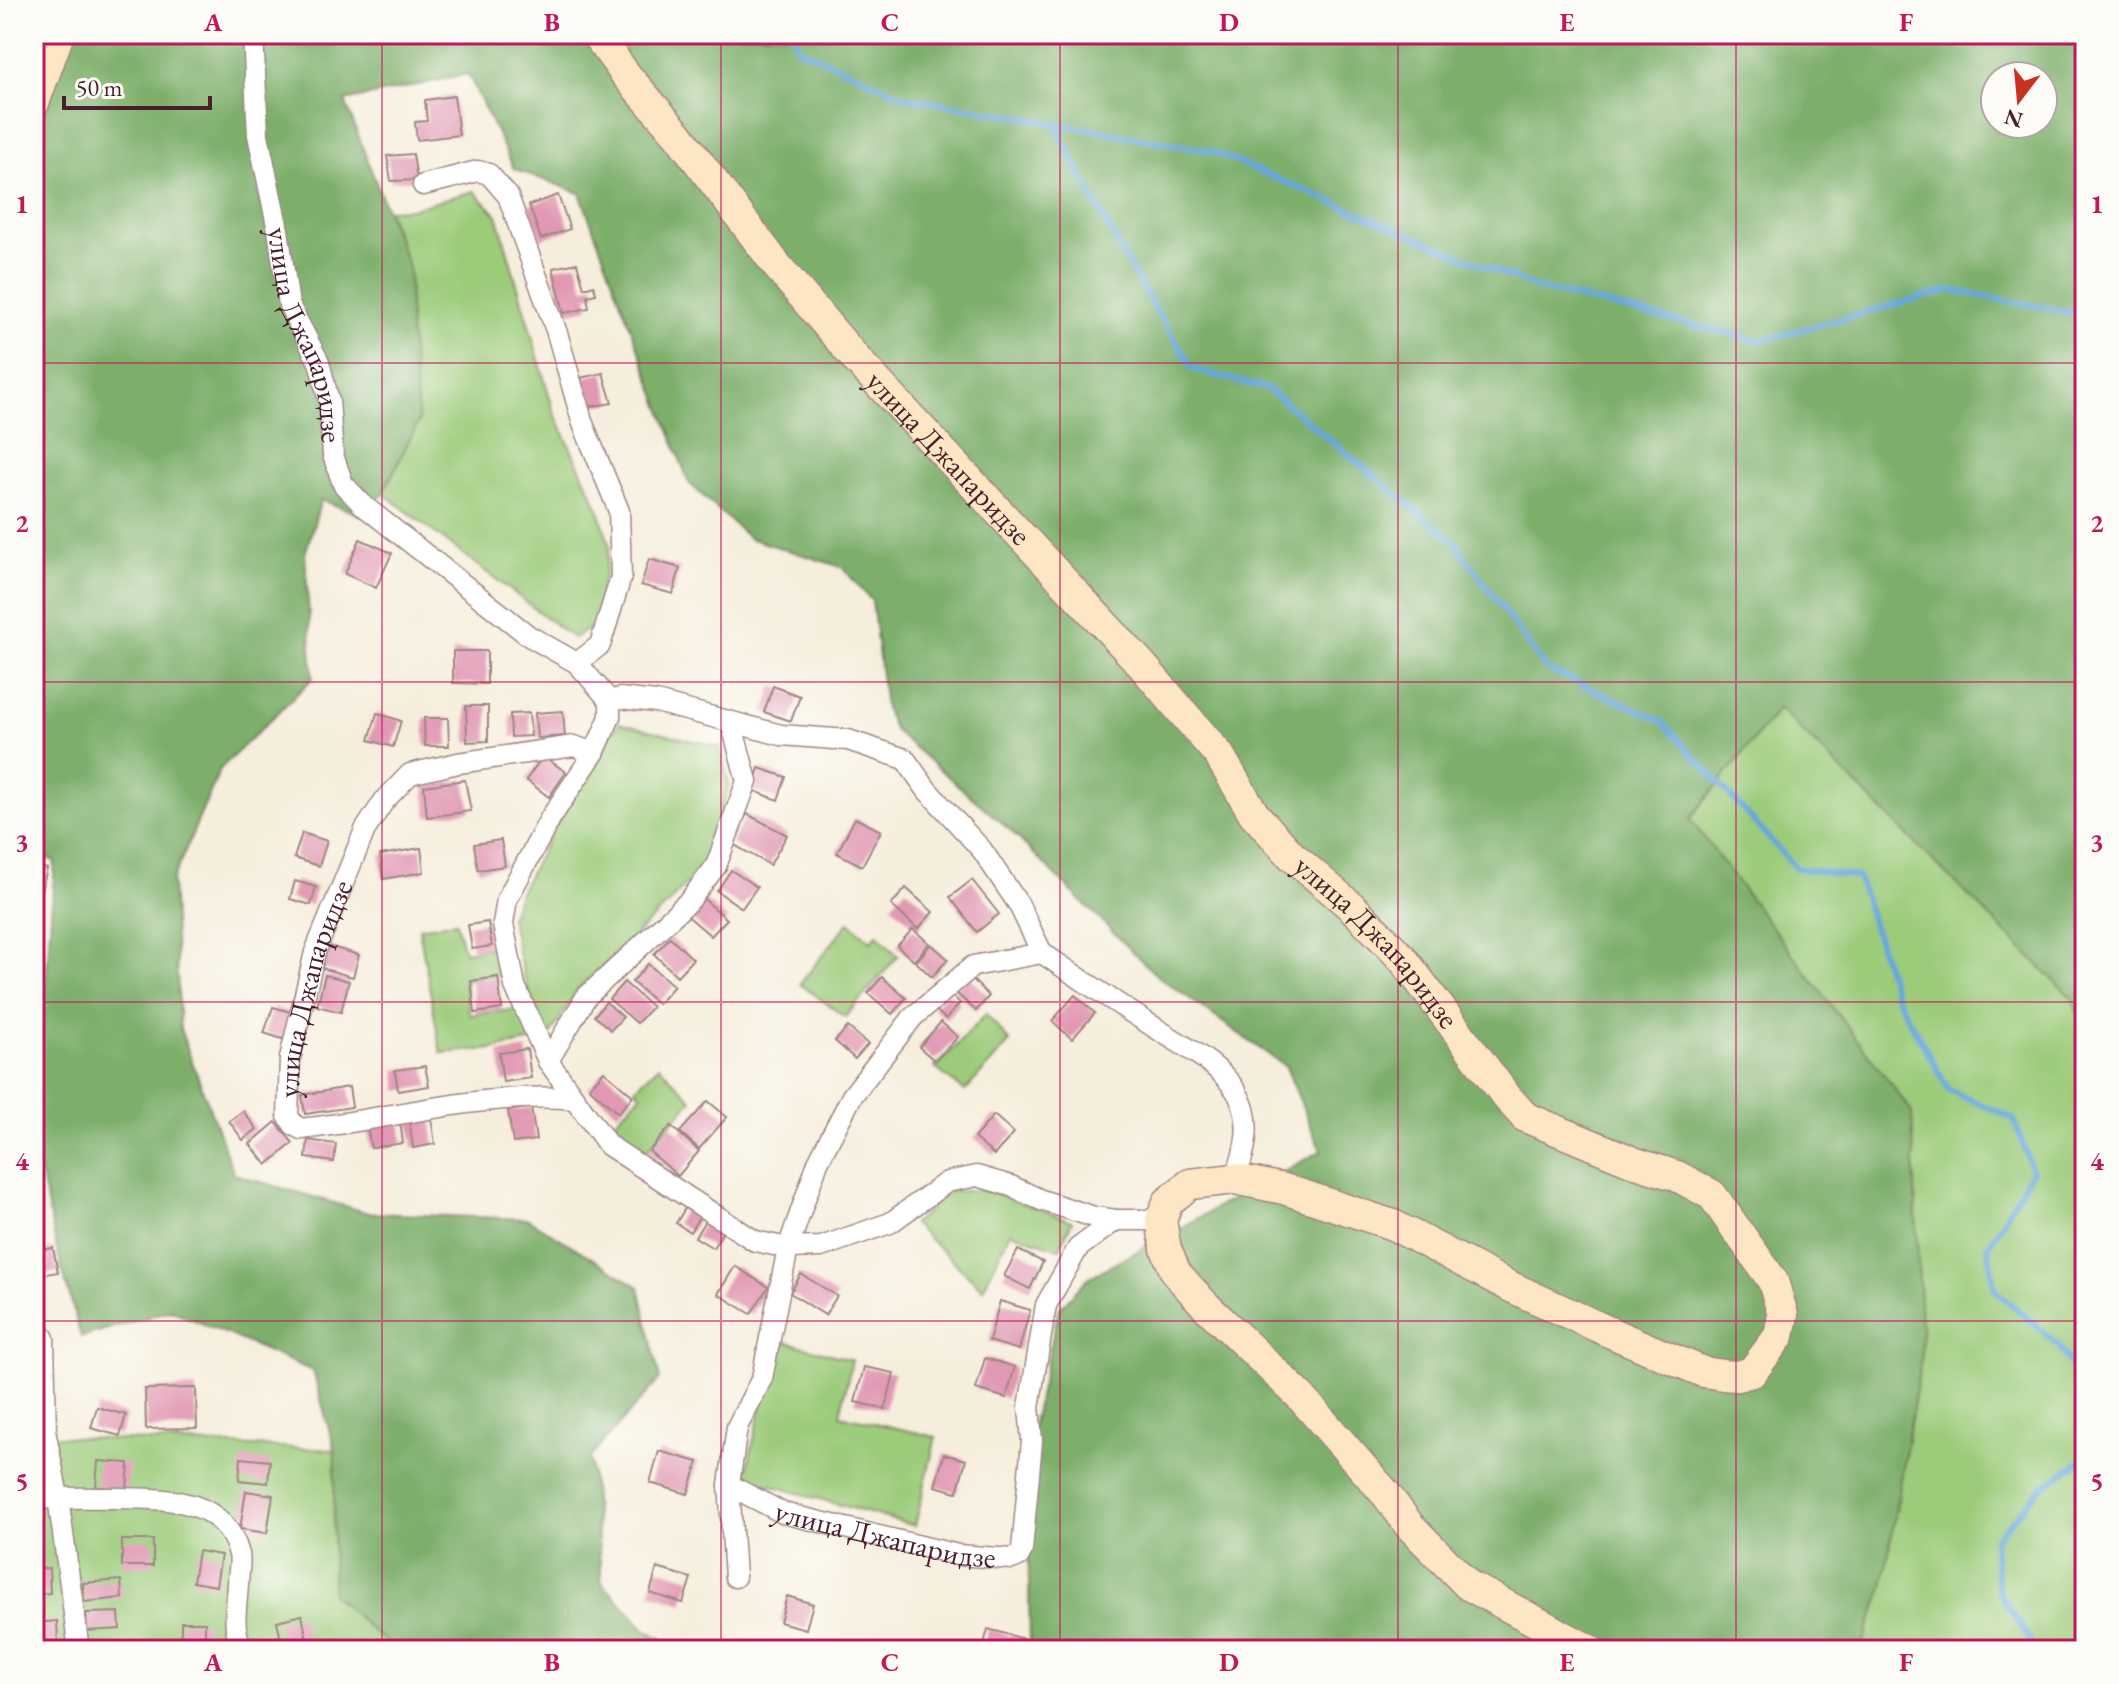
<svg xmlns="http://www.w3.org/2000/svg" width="2119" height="1684" viewBox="0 0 2119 1684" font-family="'EB Garamond',serif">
  <rect width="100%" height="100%" fill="#fdfcf7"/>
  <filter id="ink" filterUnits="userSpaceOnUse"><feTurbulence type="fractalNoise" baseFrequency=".0125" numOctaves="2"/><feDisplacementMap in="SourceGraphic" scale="16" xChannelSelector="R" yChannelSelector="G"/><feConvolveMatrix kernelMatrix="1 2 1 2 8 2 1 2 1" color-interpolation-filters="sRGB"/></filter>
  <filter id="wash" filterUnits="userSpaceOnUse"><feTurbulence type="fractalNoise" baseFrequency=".006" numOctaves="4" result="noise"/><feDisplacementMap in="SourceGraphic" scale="32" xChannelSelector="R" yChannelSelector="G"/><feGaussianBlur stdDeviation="1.8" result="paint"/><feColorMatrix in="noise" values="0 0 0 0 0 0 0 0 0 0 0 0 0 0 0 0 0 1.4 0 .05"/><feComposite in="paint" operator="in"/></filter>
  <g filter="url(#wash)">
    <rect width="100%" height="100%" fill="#f6eedc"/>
    <g fill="#9ccb7a" stroke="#737552" stroke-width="2">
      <polygon points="474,191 497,215 554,412 598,507 610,547 595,625 573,638 383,493 400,461 410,330 409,269 388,210 411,209"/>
      <polygon points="1779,708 2074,1000 2085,1042 2085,1650 1861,1650 1883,1587 1922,1353 1690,819"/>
      <polygon points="619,723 720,747 729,784 707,860 669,903 577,990 547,1040 524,978 510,917 520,892 557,822"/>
      <polygon points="456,922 464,952 503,946 507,973 464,980 470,1015 520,1009 533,1041 493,1049 441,1053 419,928"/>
      <polygon points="849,922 871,941 877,934 898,956 845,1017 800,984"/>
      <polygon points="986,1014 1010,1042 965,1091 935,1068"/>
      <polygon points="659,1066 692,1100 638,1160 604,1132 641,1095 635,1088"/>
      <polygon points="985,1190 1072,1221 1059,1249 1010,1232 983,1289 913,1224 948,1192"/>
      <polygon points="783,1341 852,1360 840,1415 936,1437 915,1526 745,1478 763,1400"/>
      <polygon points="34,1404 38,1404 41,1436 335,1450 332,1594 394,1650 34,1650"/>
    </g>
    <path fill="#7daf6a" stroke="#64674a" stroke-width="2" fill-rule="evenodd" d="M34 34H2085V1042L2074 1000 1779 708 1690 819 1912 1112 1922 1353 1883 1587 1861 1650H1030L1027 1449 1059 1309 1088 1278 1321 1151 1286 1067 1155 974 1011 831 894 730 885 708 872 601 842 567 749 538 689 483 580 193 514 169 468 74 345 101 409 269 410 330 419 421 370 518 321 500 305 554 313 678 220 769 172 881 180 1029 234 1174 369 1213 528 1219 639 1287 660 1379 590 1457 602 1583 647 1631 685 1650H394L332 1594 335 1450 313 1371 171 1310 81 1337 58 1254 34 1144V1077L43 1023 55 861 34 853ZM1995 76H2043V124H1995Z"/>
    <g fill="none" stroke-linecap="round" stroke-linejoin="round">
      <g stroke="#66a7da" stroke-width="6">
        <polyline points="792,34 798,48 905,97 1211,151 1537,288 1759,341 1950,290 2085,315"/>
        <polyline points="1054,123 1129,266 1193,369 1268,389 1455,542 1545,668 1662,721 1796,868 1858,877 1896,997 1949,1090 2014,1119 2032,1171 1988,1247 1995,1290 2058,1345 2085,1386"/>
        <polyline points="2026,1650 2030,1640 1998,1591 1994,1540 2040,1489 2085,1458"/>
      </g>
    </g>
    <g id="blocks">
      <g fill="#e198b4">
        <polygon points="454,96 459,135 417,140 415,122 427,121 425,100"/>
        <polygon points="413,154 417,180 391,181 387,156"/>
        <polygon points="558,195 570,229 541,239 529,205"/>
        <polygon points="577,263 584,288 594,285 596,294 587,296 589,308 564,313 553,268"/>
        <polygon points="603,373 612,403 589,407 580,378"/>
        <polygon points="360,539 392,553 376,588 345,574"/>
        <polygon points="649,559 680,568 673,594 641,585"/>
        <polygon points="453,651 487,651 487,684 453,683"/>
        <polygon points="773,686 800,696 791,721 764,712"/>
        <polygon points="466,706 488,706 488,741 467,742"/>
        <polygon points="563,711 565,736 537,738 535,713"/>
        <polygon points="377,713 401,721 393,747 369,740"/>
        <polygon points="529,713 531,736 511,737 510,714"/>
        <polygon points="424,718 448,718 449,746 425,746"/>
        <polygon points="543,756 566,772 549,797 526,780"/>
        <polygon points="759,768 786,777 778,800 752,790"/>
        <polygon points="465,780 471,811 427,817 424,786"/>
        <polygon points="747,814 787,835 770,865 731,843"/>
        <polygon points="855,818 881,831 862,866 837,853"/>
        <polygon points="302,833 327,841 319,866 294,858"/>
        <polygon points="501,840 505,866 478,870 474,844"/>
        <polygon points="421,848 424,872 383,879 380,855"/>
        <polygon points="34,865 47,869 39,900 34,899"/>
        <polygon points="731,870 757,887 742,908 717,891"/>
        <polygon points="972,880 999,914 977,932 950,897"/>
        <polygon points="295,881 316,887 311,905 290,899"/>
        <polygon points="906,888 933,912 918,929 891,905"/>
        <polygon points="699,895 727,919 711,936 683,912"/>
        <polygon points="488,922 492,946 472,949 468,925"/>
        <polygon points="913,929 929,943 914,961 897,946"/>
        <polygon points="670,937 693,959 677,976 654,954"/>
        <polygon points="931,944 948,959 932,977 916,962"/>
        <polygon points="328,946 359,955 353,977 321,968"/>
        <polygon points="648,964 674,986 658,1004 632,982"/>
        <polygon points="325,975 349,981 341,1012 317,1006"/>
        <polygon points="968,975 989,996 976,1011 954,991"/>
        <polygon points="498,977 502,1009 475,1013 471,981"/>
        <polygon points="882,977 906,998 892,1014 868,993"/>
        <polygon points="624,982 652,1007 637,1023 609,999"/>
        <polygon points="947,992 960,1003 946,1019 933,1008"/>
        <polygon points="1075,995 1095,1013 1072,1039 1052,1021"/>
        <polygon points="606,1002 623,1017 611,1030 594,1016"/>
        <polygon points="273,1007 294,1013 285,1040 264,1033"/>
        <polygon points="941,1022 958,1037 935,1061 919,1047"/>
        <polygon points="848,1027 868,1044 855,1059 835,1041"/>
        <polygon points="527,1049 531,1078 503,1082 499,1053"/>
        <polygon points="425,1066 429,1086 398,1091 395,1070"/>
        <polygon points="604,1071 633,1096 618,1113 589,1088"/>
        <polygon points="349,1087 352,1107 305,1114 302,1095"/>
        <polygon points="708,1101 727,1117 699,1149 680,1132"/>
        <polygon points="531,1107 536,1140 513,1143 508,1111"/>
        <polygon points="243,1111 257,1129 243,1140 229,1121"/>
        <polygon points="994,1115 1014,1133 994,1155 974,1138"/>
        <polygon points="431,1117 435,1144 413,1148 409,1120"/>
        <polygon points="276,1122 293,1143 267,1165 250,1144"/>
        <polygon points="400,1122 403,1143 371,1148 367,1126"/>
        <polygon points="671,1126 699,1151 678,1176 649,1151"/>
        <polygon points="308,1140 336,1144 334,1162 306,1158"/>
        <polygon points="686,1207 700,1216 690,1232 676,1223"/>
        <polygon points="706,1219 724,1230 713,1248 695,1237"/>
        <polygon points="53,1248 58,1272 35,1276 34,1251"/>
        <polygon points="1018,1250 1043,1262 1030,1289 1004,1276"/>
        <polygon points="735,1266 768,1287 751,1314 718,1294"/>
        <polygon points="801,1274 837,1296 825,1315 790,1293"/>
        <polygon points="1000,1301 1030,1310 1019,1350 989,1341"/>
        <polygon points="985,1358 1015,1367 1006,1398 976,1389"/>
        <polygon points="864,1367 894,1373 885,1409 855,1402"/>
        <polygon points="196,1388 197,1428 146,1429 145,1389"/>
        <polygon points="97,1407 126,1415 120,1436 91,1428"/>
        <polygon points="659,1451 698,1462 688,1494 650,1483"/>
        <polygon points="944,1454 966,1460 957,1492 935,1486"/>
        <polygon points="241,1458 270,1461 268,1483 239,1480"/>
        <polygon points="98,1461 129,1463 127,1489 96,1487"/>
        <polygon points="246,1491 273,1495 267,1533 240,1529"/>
        <polygon points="34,1512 40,1512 41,1541 34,1541"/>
        <rect x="122" y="1540" width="31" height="26"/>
        <polygon points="198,1551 221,1555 216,1586 193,1582"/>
        <polygon points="49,1568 50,1593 34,1594 34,1569"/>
        <polygon points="657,1568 691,1578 683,1603 650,1593"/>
        <polygon points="121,1580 122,1598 84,1602 83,1583"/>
        <polygon points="787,1596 813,1604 806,1629 780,1622"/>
        <polygon points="119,1612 120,1629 87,1631 86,1613"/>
        <polygon points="302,1615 309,1650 283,1650 277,1621"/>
        <polygon points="57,1621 58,1642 34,1644 34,1623"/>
        <rect x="181" y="1622" width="24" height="19"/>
        <polygon points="988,1629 1024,1639 1021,1650 1003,1650 984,1644"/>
      </g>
    </g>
  </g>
  <g filter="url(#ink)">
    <use href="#blocks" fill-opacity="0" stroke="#a08684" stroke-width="2"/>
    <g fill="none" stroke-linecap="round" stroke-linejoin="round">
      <defs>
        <g id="street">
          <path id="s1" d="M253 34 258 135 278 230 289 305 319 362 329 401 333 455 343 484 364 506 529 636 577 663"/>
          <polyline points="423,185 478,171 489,174 508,196 557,333 583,424 619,511 621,577 600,645 577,663 610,701 610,717 594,753"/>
          <polyline points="610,701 620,698 656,702 781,735 848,740 905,759 927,790 982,850 1019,905 1042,953"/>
          <polyline points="548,1061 586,997 690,900 716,866 747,781 731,722"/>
          <path id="s2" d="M575 1099C482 1091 393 1119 301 1129L294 1125 288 1116 290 1058 315 952 365 830 384 801 410 774 458 763 574 746 594 753 551 817 507 899 503 924 515 986 548 1061 608 1145 755 1241 788 1248 821 1247 890 1223 947 1182 977 1176 1011 1186 1041 1200 1094 1217 1116 1220H1161"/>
          <polyline points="34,1325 44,1338 46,1435 58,1497 79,1650"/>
          <path id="s3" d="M729 1485 783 1513 958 1555 1012 1559 1019 1556 1022 1550 1032 1441 1029 1407 1046 1305 1078 1248 1116 1220"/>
          <path d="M34 1499C63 1497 92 1498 121 1498 167 1499 224 1497 239 1554 241 1563 238 1575 238 1584 237 1605 230 1634 245 1650"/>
          <path d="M735 1577 729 1485 737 1427 762 1378 788 1248 818 1162 852 1096 913 1017 973 966 1042 953C1079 978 1116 1003 1154 1027 1181 1045 1218 1062 1236 1091 1254 1119 1246 1150 1235 1179"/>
        </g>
        <g id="secondary">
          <path id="s4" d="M596 34 626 75 679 136 778 267 856 359 1142 665 1219 755 1254 814 1292 856 1353 908 1403 959 1506 1096 1525 1117 1636 1163 1677 1176 1712 1195 1773 1281 1783 1315 1779 1336 1752 1372 1737 1376 1723 1375 1703 1372 1609 1332 1509 1286 1393 1225 1284 1189 1235 1179 1190 1184 1168 1202 1161 1220 1166 1249 1176 1273 1204 1304 1300 1396 1386 1494 1409 1525 1468 1585 1589 1650"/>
          <polyline points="34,103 59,34"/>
        </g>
      </defs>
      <use href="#street" stroke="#a08684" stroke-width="23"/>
      <use href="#secondary" stroke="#a08684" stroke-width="33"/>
      <use href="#street" stroke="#fff" stroke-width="20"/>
      <use href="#secondary" stroke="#fce6c4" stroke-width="30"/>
    </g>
  </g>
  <path fill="none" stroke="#c2185b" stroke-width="2" stroke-opacity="0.55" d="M382 34V1650M721 34V1650M1060 34V1650M1398 34V1650M1736 34V1650M34 363H2085M34 682H2085M34 1002H2085M34 1321H2085"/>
  <g text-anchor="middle" stroke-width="6" stroke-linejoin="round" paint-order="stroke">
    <g font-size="30" fill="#4a1f2b" stroke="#fdfcf7">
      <text dy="10" stroke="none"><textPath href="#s1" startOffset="308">улица Джапаридзе</textPath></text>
      <text dy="10" stroke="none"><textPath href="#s4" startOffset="552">улица Джапаридзе</textPath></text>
      <text dy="10" stroke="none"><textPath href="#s4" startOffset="1200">улица Джапаридзе</textPath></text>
      <text dy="10" stroke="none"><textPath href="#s2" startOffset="426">улица Джапаридзе</textPath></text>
      <text dy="10" stroke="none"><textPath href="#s3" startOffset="166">улица Джапаридзе</textPath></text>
    </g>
  </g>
  <rect width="2119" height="1684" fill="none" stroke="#fdfcf7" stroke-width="88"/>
  <g transform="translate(2019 100) rotate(196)"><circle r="38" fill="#fdfcf7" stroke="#b5a4a5" stroke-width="2"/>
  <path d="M0-6L14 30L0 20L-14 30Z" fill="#c8321e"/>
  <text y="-12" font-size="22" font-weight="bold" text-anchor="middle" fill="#4a1f2b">N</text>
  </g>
  <path d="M64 96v12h146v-12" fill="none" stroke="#4a1f2b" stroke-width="4"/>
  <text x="76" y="96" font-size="24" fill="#4a1f2b" stroke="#fdfcf7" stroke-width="6" paint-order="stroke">50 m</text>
  <rect x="44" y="44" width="2031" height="1596" fill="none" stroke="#c2185b" stroke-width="3"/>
  <g font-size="26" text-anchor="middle" font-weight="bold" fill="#c2185b">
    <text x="213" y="31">A</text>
    <text x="552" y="31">B</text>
    <text x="890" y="31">C</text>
    <text x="1229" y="31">D</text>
    <text x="1567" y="31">E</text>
    <text x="1906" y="31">F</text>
    <text x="22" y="213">1</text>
    <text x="2097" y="213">1</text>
    <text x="22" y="532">2</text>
    <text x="2097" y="532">2</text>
    <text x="22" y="851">3</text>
    <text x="2097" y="851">3</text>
    <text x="22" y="1170">4</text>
    <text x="2097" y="1170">4</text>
    <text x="22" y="1490">5</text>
    <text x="2097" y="1490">5</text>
    <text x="213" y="1671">A</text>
    <text x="552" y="1671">B</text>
    <text x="890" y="1671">C</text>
    <text x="1229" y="1671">D</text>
    <text x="1567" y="1671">E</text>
    <text x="1906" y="1671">F</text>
  </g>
</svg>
